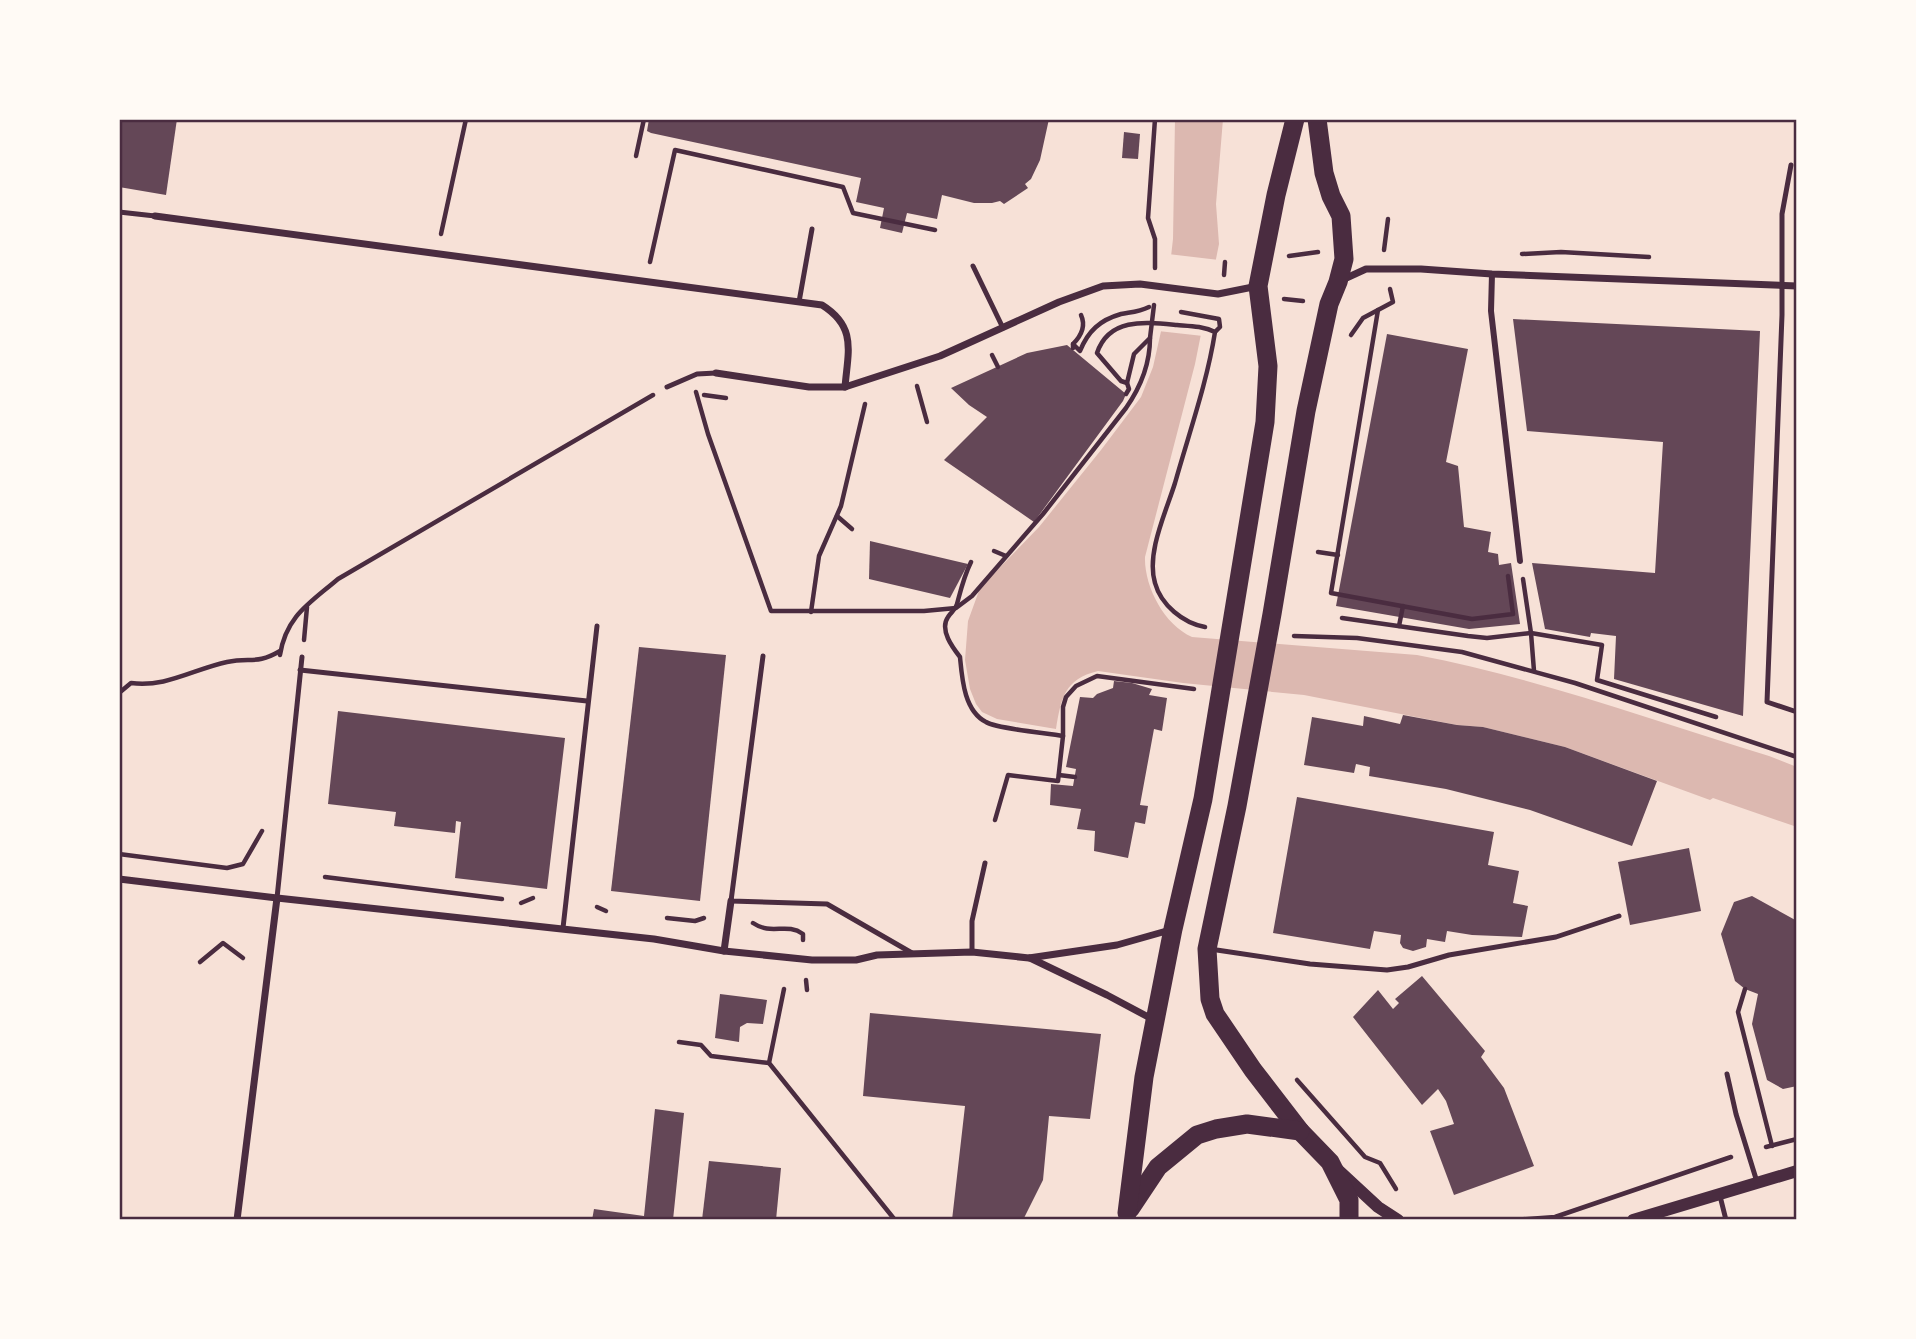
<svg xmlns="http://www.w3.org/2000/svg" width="1916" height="1339" viewBox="0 0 1916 1339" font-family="'Exo 2',sans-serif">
  <rect width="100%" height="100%" fill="#f7e1d7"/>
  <path fill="#dcb8b0" d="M1175 119H1223L1216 204 1219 244 1195 364 1145 557C1144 586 1164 625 1192 637L1417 655C1537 678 1652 720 1769 756L1797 767V827L1713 798 1710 800 1565 747 1483 727 1457 725 1304 695 1183 683 1098 671C1064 679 1061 699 1056 729L997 719 982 712 976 704 970 689 965 660 968 621 980 588 1039 527 1101 450 1141 397 1153 367 1164 318 1173 239Z"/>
  <polygon fill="#f7e1d7" points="1168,254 1219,260 1203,336 1158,331"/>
  <g fill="#644757">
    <polygon points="119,119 177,119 166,195 119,187"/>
    <polygon points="649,119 1049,119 1040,160 1031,179 1025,184 1028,188 1004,204 1000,201 992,203 974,203 942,195 937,219 907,213 902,233 880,228 884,208 856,202 861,178 651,133 647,131"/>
    <polygon points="1124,132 1140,134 1138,159 1122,158"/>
    <polygon points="1513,319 1760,331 1743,716 1614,679 1616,636 1591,633 1590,637 1545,629 1532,563 1655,573 1663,442 1527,431"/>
    <polygon points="1387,334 1468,349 1446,462 1458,466 1464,527 1491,532 1488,552 1498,554 1499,565 1511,563 1520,624 1469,629 1336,606"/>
    <polygon points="1067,345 1126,394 1123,401 1034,522 944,460 987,417 969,405 951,388 1027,353"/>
    <polygon points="870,541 968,564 950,598 869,579"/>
    <polygon points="639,647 726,655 700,901 611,891"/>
    <polygon points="1114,681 1132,683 1152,689 1149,695 1167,698 1162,731 1154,729 1140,805 1148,806 1145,824 1135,822 1128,858 1094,851 1095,831 1077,829 1081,809 1050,805 1051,784 1073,786 1076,769 1066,767 1080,697 1093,698 1097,694 1113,688"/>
    <polygon points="338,711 565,738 547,889 455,878 461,822 456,821 455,833 394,826 396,812 328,804"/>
    <polygon points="1403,715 1457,725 1483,727 1565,747 1657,781 1632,846 1530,810 1446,789 1369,776 1370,767 1356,764 1354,773 1304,765 1312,717 1363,726 1364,716 1400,724"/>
    <polygon points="1297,797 1494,832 1488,865 1519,871 1513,903 1528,906 1522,937 1472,935 1447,931 1445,942 1427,939 1426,947 1413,951 1403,948 1400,943 1401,935 1374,931 1370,949 1273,933"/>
    <polygon points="1689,848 1701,911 1630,925 1618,862"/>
    <polygon points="1752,896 1797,921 1797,974 1794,981 1797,1003 1797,1086 1783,1089 1767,1080 1752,1024 1758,994 1745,989 1735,981 1721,934 1734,902"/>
    <polygon points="1422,976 1485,1051 1481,1057 1504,1088 1534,1166 1454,1195 1430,1131 1454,1124 1446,1101 1438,1089 1422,1105 1353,1017 1378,990 1393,1009 1399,1003 1395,999"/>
    <polygon points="720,994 767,1000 763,1024 747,1023 740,1027 739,1042 715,1038"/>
    <polygon points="870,1013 1101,1034 1090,1119 1049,1116 1043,1180 1024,1218 952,1220 965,1106 863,1096"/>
    <polygon points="655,1109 684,1113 673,1220 592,1220 594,1209 644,1216"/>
    <polygon points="709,1161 781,1168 776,1220 702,1220"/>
  </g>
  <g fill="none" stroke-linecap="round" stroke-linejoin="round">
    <g stroke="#4a2c40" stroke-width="4.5">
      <polyline points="1155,119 1148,218 1155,239 1155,268"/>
      <polyline points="636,156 644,119"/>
      <polyline points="441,234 466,119"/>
      <polyline points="1384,250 1388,219"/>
      <polyline points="1522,254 1561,252 1649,257"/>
      <polyline points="1289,256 1318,252"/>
      <polyline points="650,262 675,150 843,187 853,213 935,230"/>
      <polyline points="1224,275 1225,262"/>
      <polyline points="1284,299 1303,301"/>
      <path d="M1154 305 1150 338 1134 354 1127 383 1121 381 1097 353C1109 317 1146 322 1177 325 1190 326 1203 326 1215 332 1207 383 1189 433 1175 483 1166 512 1146 553 1155 583 1161 605 1183 623 1205 627"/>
      <polyline points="1378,310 1331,593 1472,619 1513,614 1508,576"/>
      <polyline points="1181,312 1219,319 1220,327 1215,332"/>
      <polyline points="1351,335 1363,318 1393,302 1390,289"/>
      <path d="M1073 344C1081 336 1086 326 1081 315"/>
      <path d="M1073 348V344L1080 351C1088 331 1100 320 1121 314 1132 312 1139 312 1149 307"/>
      <polyline points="992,355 998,367"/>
      <polyline points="917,386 927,422"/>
      <path d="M696 392 708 434 771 611H924L956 608 972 596 1043 514 1126 408C1140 388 1150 363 1150 338"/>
      <polyline points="1126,394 1129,389 1127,383"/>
      <polyline points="704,395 726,398"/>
      <polyline points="837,516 852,529"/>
      <polyline points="994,551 1006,556"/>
      <polyline points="1318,552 1338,555"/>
      <path d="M971 562C964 576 961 589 957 604 955 611 951 612 948 617 939 630 953 648 960 657 962 678 964 711 986 722 997 729 1047 733 1063 736"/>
      <polyline points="1523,579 1531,633 1534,671"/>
      <polyline points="811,612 819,556 841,506 865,404"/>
      <polyline points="1342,618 1468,636 1487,638 1531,633 1602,645 1597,680 1716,717"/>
      <polyline points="1399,626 1403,606"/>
      <polyline points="1294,636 1357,638 1462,652 1575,683 1797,757"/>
      <polyline points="304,640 307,607"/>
      <path d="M280 655C286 616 310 603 338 579L653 395"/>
      <path d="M119 693 131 683C165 688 194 669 227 662 251 657 256 665 280 651"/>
      <polyline points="1059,775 1075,777"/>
      <polyline points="995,820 1008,775 1058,781 1063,736 1063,707 1066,697 1076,686 1097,676 1194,689"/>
      <polyline points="119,854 227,868 243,864 262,831"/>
      <polyline points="325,877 502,899"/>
      <polyline points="521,903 533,898"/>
      <polyline points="597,907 606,911"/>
      <polyline points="667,918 695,921 704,918"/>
      <path d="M753 923C772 936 786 922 803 934V940"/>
      <polyline points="200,962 223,943 243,958"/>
      <polyline points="806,980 807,990"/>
      <polyline points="784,989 769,1063 895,1220"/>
      <polyline points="1745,989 1738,1012 1772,1146"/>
      <polyline points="679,1042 701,1045 711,1056 769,1063"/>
      <polyline points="1297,1080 1365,1157 1380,1163 1396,1189"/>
      <polyline points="1766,1147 1797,1139"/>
      <polyline points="1514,1220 1555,1217 1731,1157"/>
    </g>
    <g stroke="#4a2c40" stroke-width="5">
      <polyline points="1791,165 1782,214 1782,315 1767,702 1797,712"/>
      <polyline points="119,212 155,216"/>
      <polyline points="973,266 1003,328"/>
      <polyline points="799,302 812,229"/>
      <polyline points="667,387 697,374 716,373"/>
      <polyline points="763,656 731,901 827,904 912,953"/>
      <polyline points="300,670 587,701"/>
      <polyline points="277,898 302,657"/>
      <polyline points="563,928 597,626"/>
      <polyline points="1210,949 1310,964 1387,970 1408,967 1449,955 1556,937 1619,916"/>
      <polyline points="972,952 972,921 985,863"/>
      <polyline points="1727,1074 1736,1114 1757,1182"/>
      <polyline points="1720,1196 1726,1220"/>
    </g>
    <polyline stroke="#4a2c40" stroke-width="6" points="1492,274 1491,311 1520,561"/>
    <g stroke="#4a2c40" stroke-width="7">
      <path d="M155 216 822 305C857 327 848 351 845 387"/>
      <polyline points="1342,280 1366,269 1421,269 1492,274 1797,286"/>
      <polyline points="716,373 809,387 845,387 940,356 1059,302 1103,286 1140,284 1218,294 1258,286"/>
      <polyline points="119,879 277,898 654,939 724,951 812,960 856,960 877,955 972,952 1029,958 1117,945 1170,930"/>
      <polyline points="724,951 731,901"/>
      <polyline points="1030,958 1107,995 1154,1020"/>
      <polyline points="237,1220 277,898"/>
    </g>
    <g stroke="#4a2c40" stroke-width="12">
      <polyline points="1338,1170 1378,1207 1398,1220"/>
      <polyline points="1633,1220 1797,1171"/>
    </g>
    <g stroke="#4a2c40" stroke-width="19">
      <polyline points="1317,119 1324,173 1331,196 1341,216 1344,259 1338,282 1329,304 1306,411 1272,614 1237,806 1207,949 1210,999 1215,1014 1253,1070 1300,1131 1330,1162 1349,1200 1349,1220"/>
      <polyline points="1130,1209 1158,1167 1197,1135 1216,1129 1247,1124 1300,1131"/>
      <polyline points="1127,1213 1144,1077 1173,929 1203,799 1265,422 1268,366 1258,286 1276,195 1295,119"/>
    </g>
  </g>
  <rect width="1916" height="1339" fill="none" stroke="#fffaf5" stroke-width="242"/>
  <rect x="121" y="121" width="1674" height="1097" fill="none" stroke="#4a2c40" stroke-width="2.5"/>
</svg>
